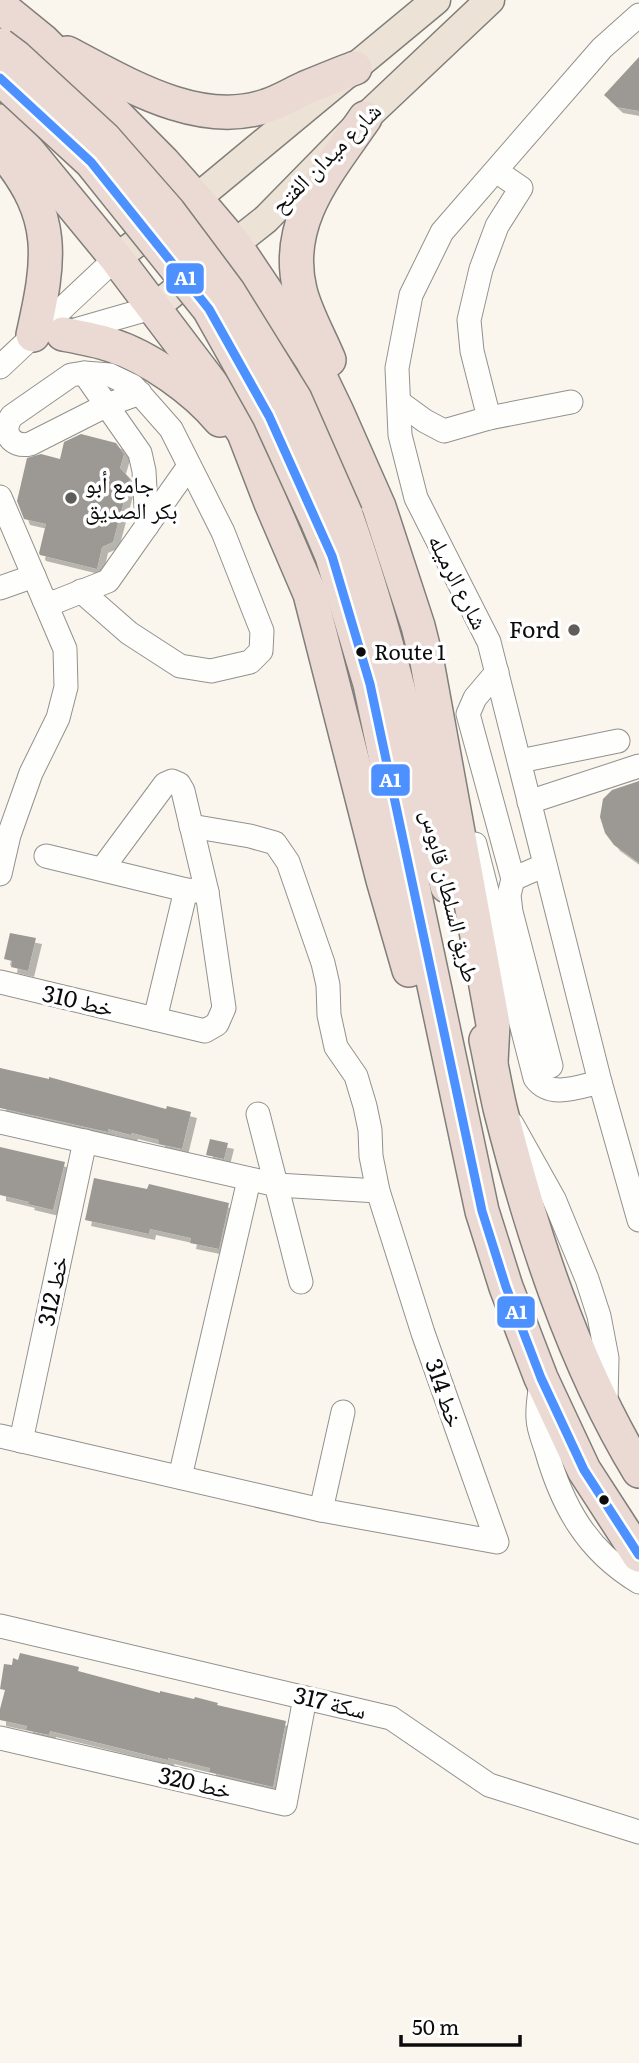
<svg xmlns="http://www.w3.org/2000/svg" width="639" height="2063" viewBox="0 0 639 2063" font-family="Literata,'Noto Naskh Arabic',serif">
  <defs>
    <filter id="shadow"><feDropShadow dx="6" dy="6" stdDeviation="0" flood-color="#0004"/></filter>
  </defs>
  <rect width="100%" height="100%" fill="#faf6ed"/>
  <g fill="#9c9894" filter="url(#shadow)">
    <polygon points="639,57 639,111 617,107 604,95"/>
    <polygon points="81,434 116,443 124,454 120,468 130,479 113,542 102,547 97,569 40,555 39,553 46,524 24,519 17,501 27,458 41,454 60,459 64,442"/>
    <polygon points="639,781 639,863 614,845 605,833 600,817 603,799 612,790"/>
    <polygon points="10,933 36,938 28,971 11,967 12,961 4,959"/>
    <polygon points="0,1068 49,1079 49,1077 166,1109 167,1106 191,1112 182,1149 159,1144 159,1140 132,1133 131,1135 108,1129 108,1132 0,1108"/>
    <polygon points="210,1139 228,1143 224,1159 206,1155"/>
    <polygon points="0,1147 65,1162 53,1210 28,1204 29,1202 0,1195"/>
    <polygon points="94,1178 147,1189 149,1184 229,1203 219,1249 190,1243 191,1238 150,1229 149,1234 85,1220"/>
    <polygon points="20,1653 79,1667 78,1671 160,1693 160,1691 194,1699 195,1697 218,1703 217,1705 286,1721 273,1787 209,1772 210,1768 168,1758 168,1760 50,1731 49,1735 26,1730 27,1726 0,1720 0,1709 5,1690 0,1689 4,1664 12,1665 13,1658 18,1660"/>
  </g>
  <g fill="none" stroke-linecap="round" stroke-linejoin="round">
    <defs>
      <g id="minor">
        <polyline points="639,15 602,48 442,232 411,295 397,368 400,435 416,498 489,642 600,1082 639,1220"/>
        <polyline points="68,332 155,307"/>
        <polyline points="0,367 116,258"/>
        <polyline points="84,373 140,453 144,471 147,526"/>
        <polyline points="399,402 425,421 444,431 489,418 571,402"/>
        <polyline points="489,418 472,351 469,320 481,269 497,226 521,188 496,171"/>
        <polyline points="0,497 65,649 66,687 58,718 31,773 9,835 0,874"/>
        <polyline points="0,588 34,576"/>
        <path d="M81 591 129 633 180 666 211 671 250 662 261 651 262 631 223 532 171 429 133 386 110 375 84 373 71 375 12 416C0 431 11 448 30 444L107 405 140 393"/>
        <polyline points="44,600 55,602 108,581 189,466"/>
        <polyline points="497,672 475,698 468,714 513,879 545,865"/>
        <polyline points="520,761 618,741"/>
        <polyline points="529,802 639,766"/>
        <path d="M475 844 535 1078C550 1099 578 1087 600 1082"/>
        <polyline points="46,856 186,890 207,892"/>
        <polyline points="513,879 509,895 511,912 551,1066"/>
        <polyline points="0,982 205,1031 217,1024 224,1008 207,892 183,791 179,784 172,781 165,784 102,869"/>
        <polyline points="155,1019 186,890"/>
        <polyline points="258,1114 301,1282"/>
        <polyline points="0,1122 277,1185 378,1191"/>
        <polyline points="512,1124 554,1199 587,1279 599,1316 607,1358 606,1402"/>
        <path d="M541 1381C540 1393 537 1406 538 1418 538 1428 543 1440 546 1449 562 1506 587 1551 639 1582"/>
        <polyline points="0,1436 321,1510 497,1542 423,1333 378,1191 371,1156 370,1130 365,1106 356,1076 336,1047 329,1015 328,985 323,963 288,862 275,843 250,836 191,826"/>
        <polyline points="21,1441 85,1141"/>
        <polyline points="180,1477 249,1180"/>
        <polyline points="321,1510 343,1412"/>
        <polyline points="0,1626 391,1718 489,1785 639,1832"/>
        <polyline points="0,1738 285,1804 305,1698"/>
      </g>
      <g id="major">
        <polyline points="116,258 196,199 436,0"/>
        <polyline points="155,307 266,219 365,118 490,0"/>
      </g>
      <g id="highway">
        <polyline points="0,6 43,41 163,162 196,199 235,245 312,360 337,412 379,507 418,626 427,662 493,1024 491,1062"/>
        <path d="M67 53C125 83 198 129 266 106 279 102 292 94 305 88 322 81 339 74 355 68"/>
        <polyline points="0,121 28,151 116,258 216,390 244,433 271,503 310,594 383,880 409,970"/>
        <path d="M4 153C57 217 50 259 33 335"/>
        <path d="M63 334C79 337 96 340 111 345 149 357 195 390 220 420"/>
        <path d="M329 360C320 338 305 312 300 290 283 221 329 171 365 118"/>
        <path d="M346 515C389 636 416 762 447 886"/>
        <polyline points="318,523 332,556 370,684 482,1211 506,1287 541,1378 584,1470 639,1555"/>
        <path d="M486 1040C491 1063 495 1086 500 1108 531 1231 573 1362 639 1471"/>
      </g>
    </defs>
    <use href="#minor" stroke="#93918d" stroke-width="25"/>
    <use href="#major" stroke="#807e7a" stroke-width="31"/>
    <use href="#highway" stroke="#807e7a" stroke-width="36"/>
    <use href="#minor" stroke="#fefefc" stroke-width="23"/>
    <use href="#major" stroke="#ece3d6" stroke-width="28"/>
    <use href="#highway" stroke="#eadad3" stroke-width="33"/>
    <defs>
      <g id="highway-bridge">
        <polyline points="0,45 16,57 105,139 169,212 228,291 295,399 346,515"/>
        <polyline points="0,78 91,162 209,309 269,416 318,523"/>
      </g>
    </defs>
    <use href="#highway-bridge" stroke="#807e7a" stroke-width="36" stroke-linecap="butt"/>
    <use href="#highway-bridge" stroke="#eadad3" stroke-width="33"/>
    <defs>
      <polyline id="bus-1" points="0,78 91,162 209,309 269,416 332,556 370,684 482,1211 506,1287 541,1378 584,1470 639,1555"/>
    </defs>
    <use href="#bus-1" stroke="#fff" stroke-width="14"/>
    <use href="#bus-1" stroke="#4c91ff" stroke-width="9"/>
  </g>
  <g fill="#5f5d5a" stroke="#fff" stroke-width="2.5">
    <circle cx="71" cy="498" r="7"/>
    <circle cx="574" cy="630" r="7"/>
  </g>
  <g fill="#0b0b0b" stroke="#fff" stroke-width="2.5">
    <circle cx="361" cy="652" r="6"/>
    <circle cx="604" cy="1500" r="6"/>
  </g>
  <g text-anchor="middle" stroke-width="7" stroke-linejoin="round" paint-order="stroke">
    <g font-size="21" fill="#0b0b0b" stroke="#fff" text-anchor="start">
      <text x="374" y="660">Route 1</text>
    </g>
    <g font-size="23" fill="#0b0b0b" stroke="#fff">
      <text transform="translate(326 158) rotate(-45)" y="8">شارع ميدان الفتح</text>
      <text transform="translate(458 582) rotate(63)" y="8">شارع الرميله</text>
      <text transform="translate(450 896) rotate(76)" y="8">طريق السلطان قابوس</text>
      <text transform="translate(78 1001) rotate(13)" y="8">خط 310</text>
      <text transform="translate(53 1291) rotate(-78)" y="8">خط 312</text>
      <text transform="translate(444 1393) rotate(71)" y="8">خط 314</text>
      <text transform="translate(330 1703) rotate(13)" y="8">سكة 317</text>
      <text transform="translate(195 1783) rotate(13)" y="8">خط 320</text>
    </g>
    <g font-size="23" fill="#0b0b0b" stroke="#fff" text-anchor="start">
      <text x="85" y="493">جامع أبو<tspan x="85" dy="26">بكر الصديق</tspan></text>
      <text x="560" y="638" text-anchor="end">Ford</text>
    </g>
  </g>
  <g stroke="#fff" stroke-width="2.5">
    <rect x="165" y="262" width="40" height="33" rx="7" fill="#4c91ff"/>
    <rect x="370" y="763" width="41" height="34" rx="7" fill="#4c91ff"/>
    <rect x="496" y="1295" width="40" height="34" rx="7" fill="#4c91ff"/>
  </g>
  <g font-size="19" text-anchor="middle" font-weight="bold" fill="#fff">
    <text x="185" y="285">A1</text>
    <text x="390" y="787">A1</text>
    <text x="516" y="1319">A1</text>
  </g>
  <path d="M401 2035v10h119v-10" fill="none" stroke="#0b0b0b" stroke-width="3.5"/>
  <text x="412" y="2035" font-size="21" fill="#0b0b0b" stroke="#ffffff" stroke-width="5" paint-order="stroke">50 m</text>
</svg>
